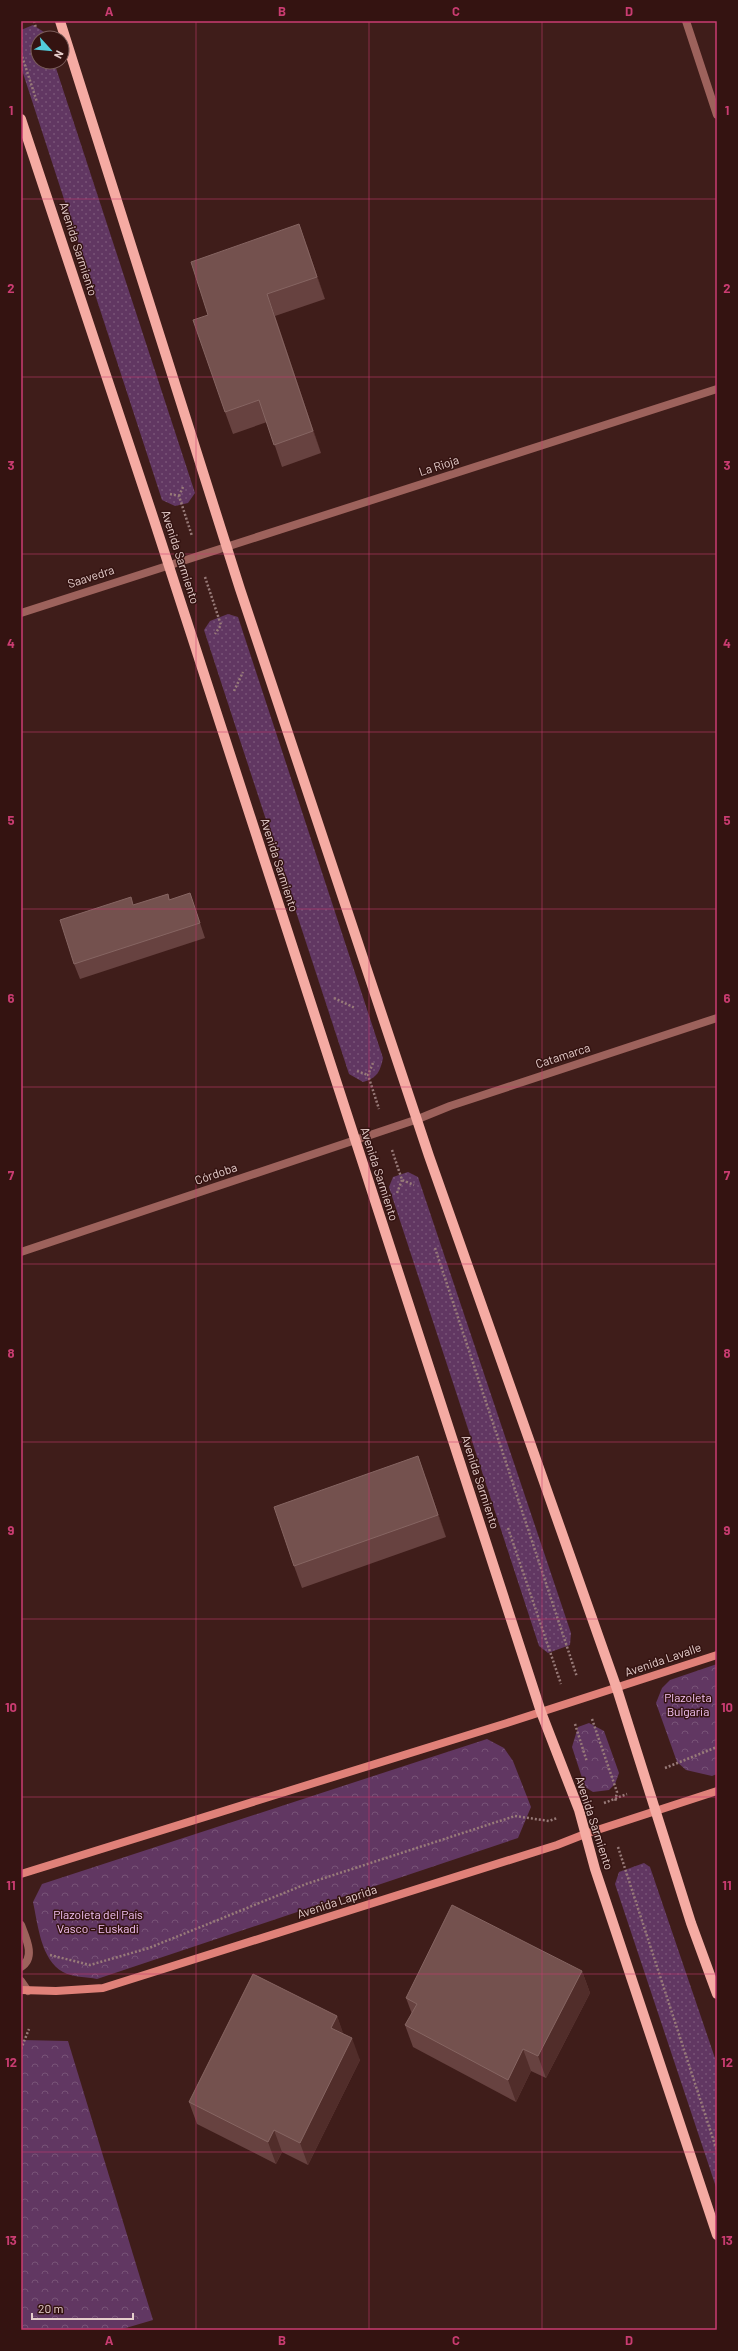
<svg xmlns="http://www.w3.org/2000/svg" width="738" height="2351" viewBox="0 0 738 2351" font-family="Barlow,sans-serif">
  <defs>
    <pattern id="grass-dots" width="8" height="8" patternUnits="userSpaceOnUse"><rect width="8" height="8" fill="#613762"/><path d="M2 2h.1M6 6h.1" fill="none" stroke="#785377" stroke-width="1.8" stroke-linecap="round"/></pattern>
    <pattern id="park-crowns" width="20" height="18" patternUnits="userSpaceOnUse"><rect width="20" height="18" fill="#613762"/><path d="M2 6a3 3 0 1 1 6 0M12 15a3 3 0 1 1 6 0" fill="none" stroke="#785377"/></pattern>
  </defs>
  <rect width="100%" height="100%" fill="#3f1d1a"/>
  <g fill="url(#grass-dots)">
    <polygon points="33,25 44,32 46,38 38,38 38,62 54,62 195,493 188,503 175,506 162,500 21,67 21,30"/>
    <path d="M228 614 238 617 383 1058C380 1072 377 1078 363 1082L349 1074 204 630 210 621Z"/>
    <polygon points="408,1172 418,1177 571,1633 570,1645 548,1653 539,1646 389,1187 393,1177"/>
    <polygon points="644,1863 650,1867 717,2064 717,2190 615,1884 619,1872"/>
  </g>
  <g fill="url(#park-crowns)">
    <polygon points="717,1664 717,1774 712,1776 686,1770 677,1762 656,1703 662,1688 670,1680"/>
    <polygon points="589,1723 604,1731 619,1773 615,1784 609,1790 593,1792 585,1787 572,1747 578,1727"/>
    <path d="M487 1739 504 1748 513 1761 531 1807 518 1838 97 1979C87 1977 72 1977 63 1972 41 1960 38 1925 33 1902L42 1884Z"/>
    <polygon points="21,2040 68,2041 153,2320 119,2330 21,2330"/>
  </g>
  <g fill="none" stroke-linecap="round" stroke-linejoin="round">
    <g stroke="#987b79" stroke-width="2.5" stroke-dasharray="2 2" stroke-linecap="butt">
      <polyline points="34,21 36,28"/>
      <polyline points="21,53 37,102"/>
      <polyline points="170,494 179,496 192,536"/>
      <polyline points="179,496 183,487"/>
      <polyline points="205,577 221,625 215,634"/>
      <polyline points="234,691 243,672"/>
      <polyline points="334,998 355,1008"/>
      <polyline points="373,1063 368,1075 379,1109"/>
      <polyline points="357,1071 368,1075"/>
      <polyline points="392,1150 402,1180 414,1185"/>
      <polyline points="397,1193 402,1180"/>
      <polyline points="435,1248 577,1677"/>
      <polyline points="508,1528 561,1684"/>
      <polyline points="592,1719 617,1792 615,1802"/>
      <polyline points="575,1724 587,1762"/>
      <polyline points="665,1768 717,1747"/>
      <polyline points="604,1803 627,1794"/>
      <polyline points="618,1847 717,2151"/>
      <polyline points="50,1955 90,1965 149,1948 306,1884 515,1816 549,1821 557,1818"/>
      <polyline points="21,2049 29,2029"/>
    </g>
    <g stroke="#9d625c" stroke-width="8">
      <polyline points="686,21 717,115"/>
      <polyline points="21,613 717,389"/>
      <polyline points="21,1252 418,1119 450,1106 717,1018"/>
      <path d="M21 1925C26 1938 36 1958 21 1967"/>
      <polyline points="21,1981 28,1991"/>
    </g>
    <g stroke="#e08179" stroke-width="8">
      <path d="M21 1874 507 1723C577 1700 647 1678 717 1655"/>
      <polyline points="21,1990 56,1991 103,1988 557,1845 585,1834 717,1791"/>
    </g>
    <g stroke="#f5aba3" stroke-width="10">
      <polyline points="60,21 240,589 429,1156 617,1689 691,1923 717,1994"/>
      <polyline points="21,119 154,520 541,1712 579,1810 595,1869 717,2235"/>
    </g>
  </g>
  <g fill="#674240">
    <polygon points="307,246 325,299 275,316 321,453 282,467 267,422 233,434 225,412 208,315"/>
    <polygon points="190,893 205,938 80,979 74,964 134,905 168,894 170,900"/>
    <polygon points="426,1478 446,1537 302,1588 294,1566"/>
    <polygon points="582,1971 590,1993 546,2078 531,2071 516,2102 413,2047 405,2025 412,2014 406,1998"/>
    <polygon points="337,2016 343,2034 360,2060 308,2165 282,2152 276,2164 197,2124 189,2102"/>
  </g>
  <g fill="#512d2a">
    <polygon points="299,224 307,246 325,299 317,277"/>
    <polygon points="267,294 275,316 321,453 313,431"/>
    <polygon points="418,1456 426,1478 446,1537 438,1515"/>
    <polygon points="582,1971 590,1993 546,2078 538,2056"/>
    <polygon points="337,2016 345,2038 331,2028"/>
    <polygon points="352,2038 360,2060 308,2165 300,2143"/>
    <polygon points="523,2049 531,2071 516,2102 508,2080"/>
    <polygon points="274,2130 282,2152 276,2164 268,2142"/>
  </g>
  <g fill="#74514e" stroke="#866562">
    <polygon points="299,224 317,277 267,294 313,431 274,445 259,400 225,412 193,320 208,315 191,262"/>
    <polygon points="190,893 200,923 74,964 60,920 131,897 133,905 168,894 169,900"/>
    <polygon points="418,1456 438,1515 294,1566 274,1507"/>
    <polygon points="452,1905 582,1971 538,2056 523,2049 508,2080 405,2025 417,2004 406,1998"/>
    <polygon points="253,1974 337,2016 331,2028 352,2038 300,2143 274,2130 268,2142 189,2102"/>
  </g>
  <path fill="none" stroke="#c93c71" stroke-width="1" stroke-opacity="0.55" d="M196 21V2330M369 21V2330M542 21V2330M21 199H717M21 377H717M21 554H717M21 732H717M21 909H717M21 1087H717M21 1264H717M21 1442H717M21 1619H717M21 1797H717M21 1974H717M21 2152H717"/>
  <g text-anchor="middle" stroke-width="3" stroke-linejoin="round" paint-order="stroke">
    <g font-size="12" fill="#e5cdcb" stroke="#341311">
      <text transform="translate(78 249) rotate(72)" y="4">Avenida Sarmiento</text>
      <text transform="translate(439 466) rotate(-18)" y="4">La Rioja</text>
      <text transform="translate(180 557) rotate(72)" y="4">Avenida Sarmiento</text>
      <text transform="translate(91 577) rotate(-18)" y="4">Saavedra</text>
      <text transform="translate(279 865) rotate(72)" y="4">Avenida Sarmiento</text>
      <text transform="translate(563 1056) rotate(-18)" y="4">Catamarca</text>
      <text transform="translate(216 1174) rotate(-19)" y="4">Córdoba</text>
      <text transform="translate(379 1174) rotate(72)" y="4">Avenida Sarmiento</text>
      <text transform="translate(480 1482) rotate(72)" y="4">Avenida Sarmiento</text>
      <text transform="translate(663 1660) rotate(-19)" y="4">Avenida Lavalle</text>
      <text transform="translate(594 1823) rotate(72)" y="4">Avenida Sarmiento</text>
      <text transform="translate(337 1902) rotate(-18)" y="4">Avenida Laprida</text>
    </g>
    <g font-size="12" fill="#f5c3f5" stroke="#341311">
      <text x="688" y="1702">Plazoleta<tspan x="688" dy="14">Bulgaria</tspan></text>
      <text x="98" y="1919">Plazoleta del País<tspan x="98" dy="14">Vasco - Euskadi</tspan></text>
    </g>
  </g>
  <rect width="738" height="2351" fill="none" stroke="#341311" stroke-width="44"/>
  <g transform="translate(50 50) rotate(117)"><circle r="19" fill="#341311" stroke="#7b5d5b"/>
  <path d="M0-3L7 15L0 10L-7 15Z" fill="#52cbd9"/>
  <text y="-6" font-size="11" font-weight="bold" text-anchor="middle" fill="#e5cdcb">N</text>
  </g>
  <path d="M32 2313v6h101v-6" fill="none" stroke="#e5cdcb" stroke-width="2"/>
  <text x="38" y="2313" font-size="12" fill="#e5cdcb" stroke="#341311" stroke-width="3" paint-order="stroke">20 m</text>
  <rect x="22" y="22" width="694" height="2307" fill="none" stroke="#c93c71" stroke-width="1.5"/>
  <g font-size="13" text-anchor="middle" font-weight="bold" fill="#c93c71">
    <text x="109" y="16">A</text>
    <text x="282" y="16">B</text>
    <text x="456" y="16">C</text>
    <text x="629" y="16">D</text>
    <text x="11" y="115">1</text>
    <text x="727" y="115">1</text>
    <text x="11" y="293">2</text>
    <text x="727" y="293">2</text>
    <text x="11" y="470">3</text>
    <text x="727" y="470">3</text>
    <text x="11" y="648">4</text>
    <text x="727" y="648">4</text>
    <text x="11" y="825">5</text>
    <text x="727" y="825">5</text>
    <text x="11" y="1003">6</text>
    <text x="727" y="1003">6</text>
    <text x="11" y="1180">7</text>
    <text x="727" y="1180">7</text>
    <text x="11" y="1358">8</text>
    <text x="727" y="1358">8</text>
    <text x="11" y="1535">9</text>
    <text x="727" y="1535">9</text>
    <text x="11" y="1712">10</text>
    <text x="727" y="1712">10</text>
    <text x="11" y="1890">11</text>
    <text x="727" y="1890">11</text>
    <text x="11" y="2067">12</text>
    <text x="727" y="2067">12</text>
    <text x="11" y="2245">13</text>
    <text x="727" y="2245">13</text>
    <text x="109" y="2345">A</text>
    <text x="282" y="2345">B</text>
    <text x="456" y="2345">C</text>
    <text x="629" y="2345">D</text>
  </g>
</svg>
